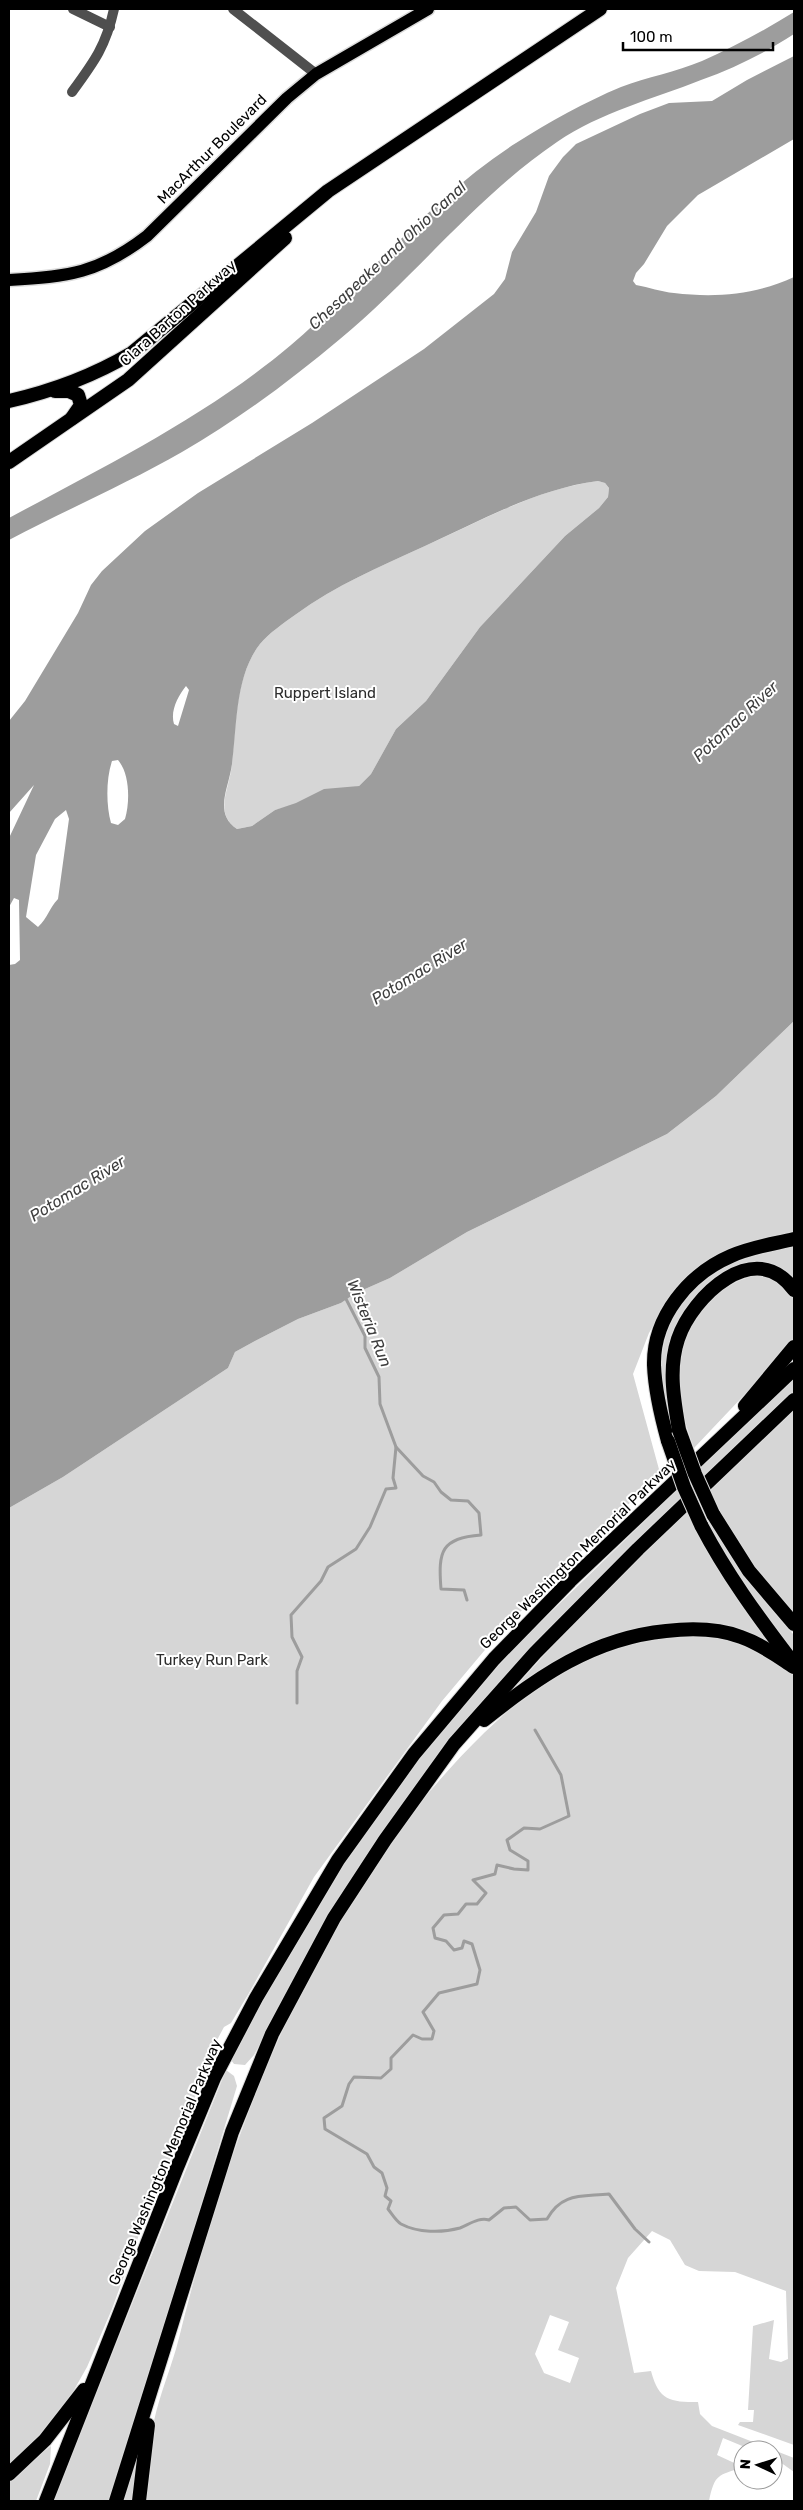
<svg xmlns="http://www.w3.org/2000/svg" width="803" height="2510" viewBox="0 0 803 2510" font-family="Rubik,sans-serif">
  <rect width="100%" height="100%" fill="#fff"/>
  <g fill="#d6d6d6" fill-rule="evenodd">
    <path d="M598 481 605 483 609 488 608 497 599 508 565 536 480 627 426 701 396 729 371 774 359 786 275 810 252 826 237 829C213 813 230 788 232 764 236 726 235 676 260 644 269 633 284 623 295 615 336 585 379 567 425 546 481 521 536 489 598 481Z"/>
    <polygon points="794,1021 794,1234 702,1265 690,1274 666,1304 649,1333 633,1374 660,1473 500,1632 442,1701 314,1877 249,1993 231,2023 224,2027 217,2040 175,2149 156,2188 112,2309 87,2367 70,2397 50,2422 35,2458 51,2446 50,2464 36,2501 9,2501 9,1508 63,1477 228,1368 235,1352 255,1341 298,1319 341,1303 356,1293 390,1278 467,1232 667,1134 716,1096"/>
    <path d="M794 1245V1283L751 1267 688 1312 670 1411 675 1441C650 1375 655 1307 721 1267 743 1253 770 1251 794 1245Z"/>
    <path d="M755 1275 775 1279 790 1291 794 1300V1339L782 1355 694 1448C680 1411 669 1367 688 1328 691 1322 698 1316 702 1310 719 1290 730 1283 755 1275Z"/>
    <polygon points="794,1376 794,1393 742,1442 497,1687 286,1996 254,2055 245,2065 234,2064 231,2060 271,1981 365,1829 442,1727 520,1642"/>
    <polygon points="794,1408 794,1614 770,1590 736,1544 709,1488"/>
    <polygon points="687,1508 774,1648 741,1631 636,1632 605,1638 579,1649 518,1684 592,1602"/>
    <path d="M711 1520C737 1565 759 1597 794 1635V1658L724 1557 707 1523Z"/>
    <path d="M676 1634C730 1635 753 1640 794 1676V2445L738 2425 740 2422H753L754 2410H748L753 2326 774 2320 769 2359 781 2362 788 2359 786 2291 735 2272 699 2271 685 2265 670 2240 652 2231 628 2258 616 2288 634 2373 651 2371C659 2401 670 2402 698 2402L700 2414 712 2426 794 2458V2472L773 2457V2450H752L723 2438 717 2455 743 2467C718 2476 715 2473 709 2501H145C148 2475 148 2446 154 2421 160 2393 172 2366 179 2338 232 2121 321 1892 484 1733 515 1704 548 1673 587 1655 615 1643 646 1638 676 1634ZM550 2315 569 2322 558 2350 579 2358 570 2383 544 2373 535 2354Z"/>
    <polygon points="226,2070 234,2076 237,2086 122,2467 109,2501 53,2501"/>
    <polygon points="138,2457 133,2501 121,2501"/>
  </g>
  <g fill="#9d9d9d" fill-rule="evenodd">
    <path d="M794 12V34C765 53 734 68 701 80 653 99 601 112 557 142 476 197 416 276 340 339 291 380 238 420 182 452 126 484 66 510 9 540V518C105 466 207 416 291 345 368 279 430 198 516 143 549 122 585 102 621 87 647 77 676 72 702 61 734 47 765 30 794 12Z"/>
    <path d="M794 56V139L698 195 667 226 644 264 636 273 633 281 636 285C649 287 661 292 674 293 715 298 756 295 794 277V1021L716 1096 667 1134 467 1232 390 1278 356 1293 341 1303 298 1319 255 1341 235 1352 228 1368 63 1477 9 1508V965L15 964 20 960 19 900 14 898 9 907V838L34 785 9 813V721L25 701 78 613 91 585 102 571 145 531 198 493 312 423 424 349 494 294 505 279 512 252 536 212 549 176 563 157 576 144 640 114 669 103 712 101 747 80ZM598 481 605 483 609 488 608 497 599 508 565 536 480 627 426 701 396 729 371 774 359 786 324 789 296 803 275 810 252 826 237 829C213 813 229 788 232 764 237 726 235 676 260 644 269 633 284 623 295 615 336 585 379 567 425 546 480 521 536 489 598 481ZM186 686 189 690 178 726 174 724C170 711 178 696 186 686ZM118 760C130 774 130 802 125 819L118 825 111 823C106 805 106 779 112 761ZM66 810 69 819 58 899C49 908 48 918 38 927L26 917 36 855 55 819Z"/>
  </g>
  <g fill="none" stroke-linecap="round" stroke-linejoin="round">
    <g stroke="#9d9d9d" stroke-width="3">
      <path d="M345 1297 365 1336V1348L379 1377 380 1404 396 1447 423 1476 434 1482 441 1492 451 1500 468 1501 479 1513 481 1535C441 1538 438 1551 441 1589L464 1590 467 1600"/>
      <polyline points="297,1703 297,1671 302,1657 292,1637 291,1615 321,1581 328,1567 356,1549 370,1527 386,1489 396,1488 393,1478 396,1447"/>
      <path d="M535 1730 561 1775 569 1816 540 1829 524 1828 507 1840 510 1850 528 1861V1870L514 1869 497 1865 495 1874 473 1880 486 1893 477 1904H466L458 1914 444 1915 433 1928 435 1938 446 1941 454 1950 462 1948 464 1941 472 1944 480 1970 477 1984 439 1993 423 2012 434 2031 432 2039H422L413 2035 391 2058V2069L381 2078 354 2077 349 2084 342 2106 324 2118 325 2129 367 2154 374 2167 382 2173 387 2188 385 2196 391 2201 388 2209C392 2214 396 2221 401 2224 418 2233 442 2233 460 2228 470 2224 479 2217 489 2220L504 2208 516 2207 530 2220 547 2219C562 2192 582 2197 609 2194L635 2229 649 2242"/>
    </g>
    <defs>
      <path id="major" d="M9 280C68 277 99 273 147 236L287 98 316 74 428 9"/>
      <g id="highway">
        <polyline points="55,391 69,391 78,395 81,405 72,418"/>
        <path d="M9 401C53 391 93 376 132 353L328 191 600 9"/>
        <polyline points="9,462 128,380 285,238"/>
        <polyline points="745,1406 794,1347"/>
        <path d="M679 1430C674 1400 668 1369 678 1339 692 1297 755 1236 794 1290"/>
        <path d="M668 1441C661 1416 655 1391 654 1365 653 1317 689 1274 731 1256 751 1247 773 1244 794 1239"/>
        <polyline points="713,1514 749,1571 794,1624"/>
        <path d="M701 1525C726 1573 758 1617 791 1660"/>
        <path d="M484 1720C539 1676 594 1638 666 1631 692 1628 717 1628 741 1637 761 1644 777 1656 794 1667"/>
        <polyline points="9,2474 45,2440 84,2390"/>
        <polyline points="46,2501 176,2170 214,2078 256,1998 338,1860 414,1754 494,1659 570,1581 794,1369"/>
        <polyline points="116,2501 232,2132 272,2034 334,1918 385,1840 454,1744 535,1653 638,1549 794,1400"/>
        <polyline points="139,2501 148,2425"/>
      </g>
    </defs>
    <use href="#major" stroke="#dbdbdb" stroke-width="15"/>
    <use href="#highway" stroke="#dbdbdb" stroke-width="16"/>
    <g stroke="#4f4f4f" stroke-width="10">
      <polyline points="73,9 110,27"/>
      <polyline points="233,9 316,74"/>
      <path d="M72 92C94 62 106 46 114 9"/>
    </g>
    <use href="#major" stroke="#000" stroke-width="12"/>
    <use href="#highway" stroke="#000" stroke-width="14"/>
    <defs>
      <g id="highway-bridge">
        <polyline points="679,1430 695,1474 713,1514"/>
        <polyline points="668,1441 684,1487 701,1525"/>
      </g>
    </defs>
    <use href="#highway-bridge" stroke="#dbdbdb" stroke-width="16" stroke-linecap="butt"/>
    <use href="#highway-bridge" stroke="#000" stroke-width="14"/>
  </g>
  <g text-anchor="middle" stroke-width="4" stroke-linejoin="round" paint-order="stroke">
    <g font-size="15" fill="#000" stroke="#fff">
      <text transform="translate(212 149) rotate(-45)" y="5">MacArthur Boulevard</text>
      <text transform="translate(178 313) rotate(-42)" y="5">Clara Barton Parkway</text>
      <text transform="translate(578 1554) rotate(-44)" y="5">George Washington Memorial Parkway</text>
      <text transform="translate(165 2162) rotate(-67)" y="5">George Washington Memorial Parkway</text>
    </g>
    <g font-size="15" fill="#2d2d2d" stroke="#fff">
      <text x="325" y="698">Ruppert Island</text>
      <text x="212" y="1665">Turkey Run Park</text>
    </g>
    <g font-size="16" font-style="italic" fill="#3e3e3e" stroke="#fff">
      <text transform="translate(387 255) rotate(-43)" y="6">Chesapeake and Ohio Canal</text>
      <text transform="translate(735 721) rotate(-43)" y="6">Potomac River</text>
      <text transform="translate(419 971) rotate(-32)" y="6">Potomac River</text>
      <text transform="translate(77 1188) rotate(-32)" y="6">Potomac River</text>
      <text transform="translate(370 1323) rotate(68)" y="6">Wisteria Run</text>
    </g>
  </g>
  <rect width="803" height="2510" fill="none" stroke="#000000" stroke-width="20"/>
  <g transform="translate(758 2465) rotate(274)"><circle r="24" fill="#ffffff" stroke="#999999"/>
  <path d="M0-4L9 19L0 12L-9 19Z" fill="#000000"/>
  <text y="-8" font-size="14" font-weight="bold" text-anchor="middle" fill="#000000">N</text>
  </g>
  <path d="M623 42v8h150v-8" fill="none" stroke="#000000" stroke-width="2.5"/>
  <text x="630" y="42" font-size="15" fill="#000000" stroke="#ffffff" stroke-width="4" paint-order="stroke">100 m</text>
</svg>
